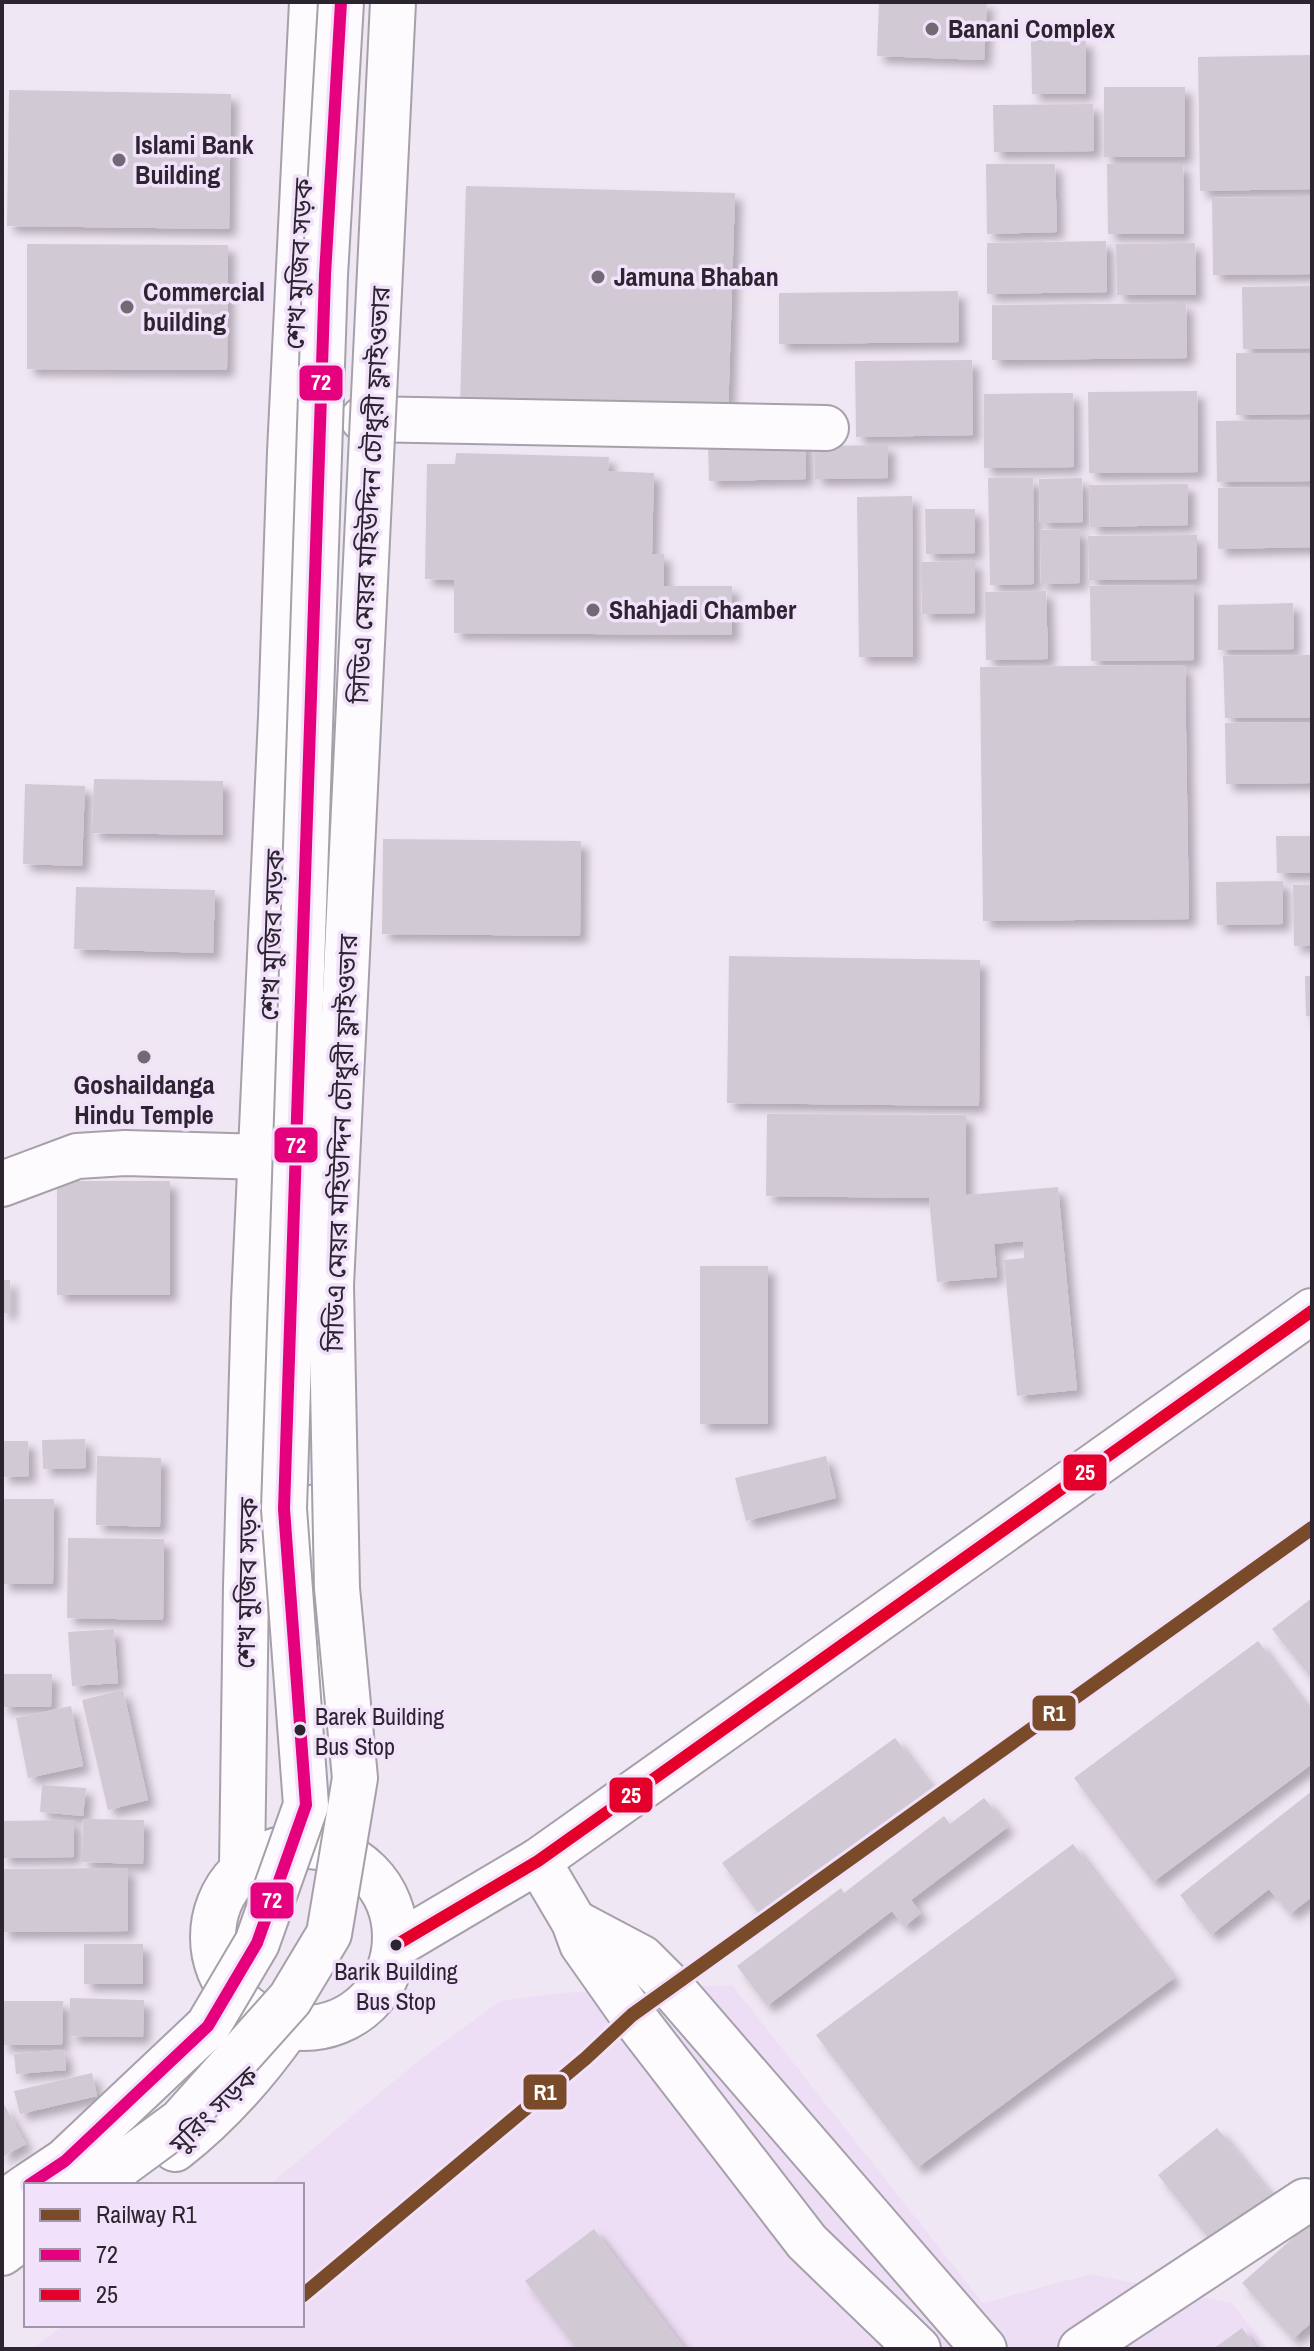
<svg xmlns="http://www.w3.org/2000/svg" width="1314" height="2351" viewBox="0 0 1314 2351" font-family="'Archivo Narrow','Noto Sans Bengali',sans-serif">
  <defs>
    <filter id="shadow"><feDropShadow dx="7" dy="7" stdDeviation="4" flood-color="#0004"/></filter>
  </defs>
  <rect width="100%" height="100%" fill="#f0e7f4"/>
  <polygon fill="#eedef5" points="732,1985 983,2303 1091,2274 1232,2303 1268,2349 31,2349 64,2325 302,2325 302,2185 269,2185 422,2058 500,2001 558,1993"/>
  <g fill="#d1c9d4" filter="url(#shadow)">
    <polygon points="879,2 987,2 984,60 877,56"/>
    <polygon points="1031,40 1086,40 1086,94 1032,94"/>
    <polygon points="1312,55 1312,189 1200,191 1198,57"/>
    <rect x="1104" y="87" width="81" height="70"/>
    <polygon points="9,90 231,94 229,229 7,226"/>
    <polygon points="1093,104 1094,151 994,152 993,105"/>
    <polygon points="986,164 1055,164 1057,232 987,234"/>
    <polygon points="1107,164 1183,164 1184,234 1108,234"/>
    <polygon points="466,186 735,193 728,417 460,409"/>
    <polygon points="1312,197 1312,274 1213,275 1212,198"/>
    <polygon points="1106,241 1107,292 987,294 987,243"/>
    <polygon points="1195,243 1196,295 1117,295 1116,244"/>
    <polygon points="27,244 228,245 227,370 27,369"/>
    <polygon points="1312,286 1312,348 1243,349 1242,287"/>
    <polygon points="958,291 959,342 779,344 779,293"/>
    <polygon points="1186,303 1187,358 992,360 992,305"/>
    <polygon points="1236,353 1312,353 1312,414 1236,415"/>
    <polygon points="972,360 973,435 856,437 855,361"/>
    <polygon points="1197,391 1198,472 1089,473 1088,392"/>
    <polygon points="1073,393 1074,467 984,468 984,394"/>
    <polygon points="1312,420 1312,481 1217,482 1216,421"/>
    <polygon points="805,440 806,479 709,481 708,441"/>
    <polygon points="888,445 888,478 815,479 814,446"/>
    <polygon points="456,453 609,457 608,471 654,473 652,554 664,554 664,586 732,586 732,635 454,633 454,580 425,579 427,464 455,464"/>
    <polygon points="988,478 1033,478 1034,584 990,585"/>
    <polygon points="1082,478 1083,522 1040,523 1039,479"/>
    <polygon points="1188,484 1188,525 1090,527 1089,485"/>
    <polygon points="1312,487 1312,547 1218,549 1218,488"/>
    <polygon points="912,496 913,657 859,657 857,497"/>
    <polygon points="925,509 975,509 975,553 926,554"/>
    <polygon points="1080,529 1080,583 1041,584 1040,530"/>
    <polygon points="1197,535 1197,579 1089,580 1088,536"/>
    <polygon points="975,561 975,613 922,614 921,562"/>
    <polygon points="1194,585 1194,660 1091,661 1090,586"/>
    <polygon points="1046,591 1048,659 986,660 985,592"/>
    <polygon points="1293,603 1294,649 1218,650 1218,605"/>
    <polygon points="1312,655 1312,718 1225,718 1223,656"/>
    <polygon points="1185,665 1189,919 983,921 980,667"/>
    <polygon points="1312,722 1312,783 1226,784 1225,723"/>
    <polygon points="94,779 223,781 223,835 92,833"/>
    <polygon points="25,784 85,786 82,866 23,864"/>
    <polygon points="1276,836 1312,836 1312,873 1277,873"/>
    <polygon points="383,839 581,841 580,936 382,934"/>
    <polygon points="1283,881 1283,924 1217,925 1216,882"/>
    <polygon points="1293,885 1312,885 1312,945 1294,946"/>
    <polygon points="76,887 215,890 213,953 74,949"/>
    <polygon points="729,956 980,960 979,1106 727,1103"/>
    <polygon points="1305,976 1312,976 1312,1016 1306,1016"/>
    <polygon points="767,1114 966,1115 966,1195 1058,1187 1077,1390 1017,1396 1004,1260 1024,1258 1023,1241 994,1244 997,1277 937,1282 929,1198 766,1196"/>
    <rect x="57" y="1181" width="113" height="114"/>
    <rect x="700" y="1266" width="68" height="158"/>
    <rect x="2" y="1280" width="8" height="33"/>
    <polygon points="85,1439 86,1468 43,1469 42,1440"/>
    <polygon points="2,1441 28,1441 29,1476 2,1477"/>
    <polygon points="97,1456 161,1458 160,1527 96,1525"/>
    <polygon points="826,1456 836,1498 746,1521 735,1478"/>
    <polygon points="2,1499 54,1499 53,1584 2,1584"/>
    <polygon points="68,1538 164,1539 163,1620 67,1618"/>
    <polygon points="1312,1598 1312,1679 1272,1629"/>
    <polygon points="114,1629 118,1683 72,1686 68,1632"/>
    <polygon points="1258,1641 1312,1714 1312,1764 1153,1882 1074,1778"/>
    <polygon points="2,1674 52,1674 51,1707 2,1707"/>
    <polygon points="123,1690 148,1800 108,1810 82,1700"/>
    <polygon points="71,1706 83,1766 28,1778 16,1718"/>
    <polygon points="895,1738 933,1789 759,1914 722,1863"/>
    <polygon points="42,1785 86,1788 83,1816 40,1812"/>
    <polygon points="1312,1791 1312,1897 1290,1914 1269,1889 1211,1935 1180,1895"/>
    <polygon points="984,1798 1008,1827 911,1900 921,1913 904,1927 892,1911 767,2006 737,1966 841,1888 844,1893 944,1816 950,1824"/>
    <polygon points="83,1819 144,1820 143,1864 82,1862"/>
    <polygon points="74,1820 74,1857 2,1858 2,1821"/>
    <polygon points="1073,1844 1174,1978 917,2168 816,2035"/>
    <polygon points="128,1868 128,1931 2,1932 2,1869"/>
    <rect x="84" y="1944" width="59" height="40"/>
    <polygon points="70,1998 144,2000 143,2037 70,2036"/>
    <polygon points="2,2001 63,2001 62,2045 2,2045"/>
    <polygon points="64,2050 66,2070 16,2074 14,2054"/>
    <polygon points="92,2073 97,2096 20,2114 14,2091"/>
    <polygon points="2,2101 26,2144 2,2157"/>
    <polygon points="1217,2128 1273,2197 1214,2245 1158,2175"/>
    <polygon points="1312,2221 1312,2322 1293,2339 1242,2283"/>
    <polygon points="594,2229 685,2349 577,2349 525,2281"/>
    <polygon points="1242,2328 1257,2349 1213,2349"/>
  </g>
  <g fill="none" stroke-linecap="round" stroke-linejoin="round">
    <defs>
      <g id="minor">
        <polyline points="363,419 826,428"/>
        <polyline points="2,1184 77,1156 125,1153 261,1157"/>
        <polyline points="538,1861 574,1922 582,1944 632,2015 807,2242 918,2349"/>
        <polyline points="574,1922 642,1958 671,1987 984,2349"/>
        <polyline points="1081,2349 1305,2201"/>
      </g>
      <polyline id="major" points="396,1945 538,1861 1312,1311"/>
      <g id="highway">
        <polyline points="316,1507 314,1591 327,1701"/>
        <circle cx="304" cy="1937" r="91"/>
        <polyline points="242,1868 246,1586 254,1302 281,717 290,452 312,2"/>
        <path d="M175 2149C220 2114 256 2073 289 2026"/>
        <polyline points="2,2204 26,2187"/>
        <polyline points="2,2253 26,2235"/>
      </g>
    </defs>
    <use href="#minor" stroke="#a6a0aa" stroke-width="48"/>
    <use href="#major" stroke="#a6a0aa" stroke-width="48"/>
    <use href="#highway" stroke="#a6a0aa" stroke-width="48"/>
    <use href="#minor" stroke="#fdfbfd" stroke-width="44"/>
    <use href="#major" stroke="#fdfbfd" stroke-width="44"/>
    <use href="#highway" stroke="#fdfbfd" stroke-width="44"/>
    <defs>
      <g id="highway-bridge">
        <polyline points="29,2185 65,2161 208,2026 257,1943 306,1805 284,1509 325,275 341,2"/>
        <polyline points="94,2185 181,2121 290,1999 329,1934 355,1778 337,1588 331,1285 393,2"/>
      </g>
    </defs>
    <use href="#highway-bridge" stroke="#a6a0aa" stroke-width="48" stroke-linecap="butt"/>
    <use href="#highway-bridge" stroke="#fdfbfd" stroke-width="44"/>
    <defs>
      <polyline id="bus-1" points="29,2185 65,2161 208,2026 257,1943 306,1805 284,1509 325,275 341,2"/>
      <polyline id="bus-2" points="396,1945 538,1861 1312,1311"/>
    </defs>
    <use href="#bus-1" stroke="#f2e1fa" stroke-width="18"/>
    <use href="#bus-2" stroke="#f2e1fa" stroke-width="18"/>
    <use href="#bus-1" stroke="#e5007d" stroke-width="12"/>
    <use href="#bus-2" stroke="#e4002b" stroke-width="12"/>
    <defs>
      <polyline id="rail-1" points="302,2296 586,2058 632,2015 1312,1528"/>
    </defs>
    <use href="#rail-1" stroke="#f2e1fa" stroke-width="20"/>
    <use href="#rail-1" stroke="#7a4b2a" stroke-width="14"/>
  </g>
  <g fill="#716974" stroke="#f2e1fa" stroke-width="3">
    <circle cx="932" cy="29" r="8"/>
    <circle cx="119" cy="160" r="8"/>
    <circle cx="598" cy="277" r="8"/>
    <circle cx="127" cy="307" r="8"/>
    <circle cx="593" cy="610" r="8"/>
    <circle cx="144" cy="1057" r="8"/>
  </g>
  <g fill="#2c252f" stroke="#f2e1fa" stroke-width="3">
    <circle cx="300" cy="1730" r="7"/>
    <circle cx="396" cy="1945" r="7"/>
  </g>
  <g text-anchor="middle" stroke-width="7" stroke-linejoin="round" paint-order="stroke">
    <g font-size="24" fill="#2c252f" stroke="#f2e1fa" text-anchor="start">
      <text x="315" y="1725">Barek Building<tspan x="315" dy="30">Bus Stop</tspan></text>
      <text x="396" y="1980" text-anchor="middle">Barik Building<tspan x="396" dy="30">Bus Stop</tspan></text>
    </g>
    <g font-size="26" font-weight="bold" fill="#2c252f" stroke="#f2e1fa" text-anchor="start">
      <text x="948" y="38">Banani Complex</text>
      <text x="135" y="154">Islami Bank<tspan x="135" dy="30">Building</tspan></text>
      <text x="614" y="286">Jamuna Bhaban</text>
      <text x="143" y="301">Commercial<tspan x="143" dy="30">building</tspan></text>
      <text x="609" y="619">Shahjadi Chamber</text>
      <text x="144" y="1094" text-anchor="middle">Goshaildanga<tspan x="144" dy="30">Hindu Temple</tspan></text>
    </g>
    <g font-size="26" fill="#2c252f" stroke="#f2e1fa">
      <text transform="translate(299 264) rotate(-87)" y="9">শেখ মুজিব সড়ক</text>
      <text transform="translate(370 495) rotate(-87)" y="9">সিডিএ মেয়র মহিউদ্দিন চৌধুরী ফ্লাইওভার</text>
      <text transform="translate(272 935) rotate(-88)" y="9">শেখ মুজিব সড়ক</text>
      <text transform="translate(341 1143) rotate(-88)" y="9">সিডিএ মেয়র মহিউদ্দিন চৌধুরী ফ্লাইওভার</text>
      <text transform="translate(247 1583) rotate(-89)" y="9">শেখ মুজিব সড়ক</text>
      <text transform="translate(214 2110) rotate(-44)" y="9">মুরিং সড়ক</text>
    </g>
  </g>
  <g stroke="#f2e1fa" stroke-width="3">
    <rect x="298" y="364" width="46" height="38" rx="8" fill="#e5007d"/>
    <rect x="273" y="1126" width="46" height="38" rx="8" fill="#e5007d"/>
    <rect x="1062" y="1453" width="46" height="39" rx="8" fill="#e4002b"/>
    <rect x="1031" y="1694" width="46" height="38" rx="8" fill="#7a4b2a"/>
    <rect x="608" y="1776" width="46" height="38" rx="8" fill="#e4002b"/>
    <rect x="249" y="1881" width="46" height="39" rx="8" fill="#e5007d"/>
    <rect x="522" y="2073" width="46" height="38" rx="8" fill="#7a4b2a"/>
  </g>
  <g font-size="22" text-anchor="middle" font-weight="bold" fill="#fff">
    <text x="321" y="390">72</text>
    <text x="296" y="1153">72</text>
    <text x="1085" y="1480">25</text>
    <text x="1054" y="1721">R1</text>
    <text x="631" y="1803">25</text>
    <text x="272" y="1908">72</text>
    <text x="545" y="2100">R1</text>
  </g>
  <rect width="1314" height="2351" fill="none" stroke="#2c252f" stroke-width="8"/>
  <rect x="24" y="2183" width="280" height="144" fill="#f2e1fa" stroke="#a396a9" stroke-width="2"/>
  <rect x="40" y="2209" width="40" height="12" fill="#7a4b2a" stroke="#a396a9" stroke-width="2"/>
  <text x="96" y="2223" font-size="24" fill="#2c252f">Railway R1</text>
  <rect x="40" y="2249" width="40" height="12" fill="#e5007d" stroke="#a396a9" stroke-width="2"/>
  <text x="96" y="2263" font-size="24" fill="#2c252f">72</text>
  <rect x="40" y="2289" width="40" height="12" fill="#e4002b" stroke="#a396a9" stroke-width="2"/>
  <text x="96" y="2303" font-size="24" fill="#2c252f">25</text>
</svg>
